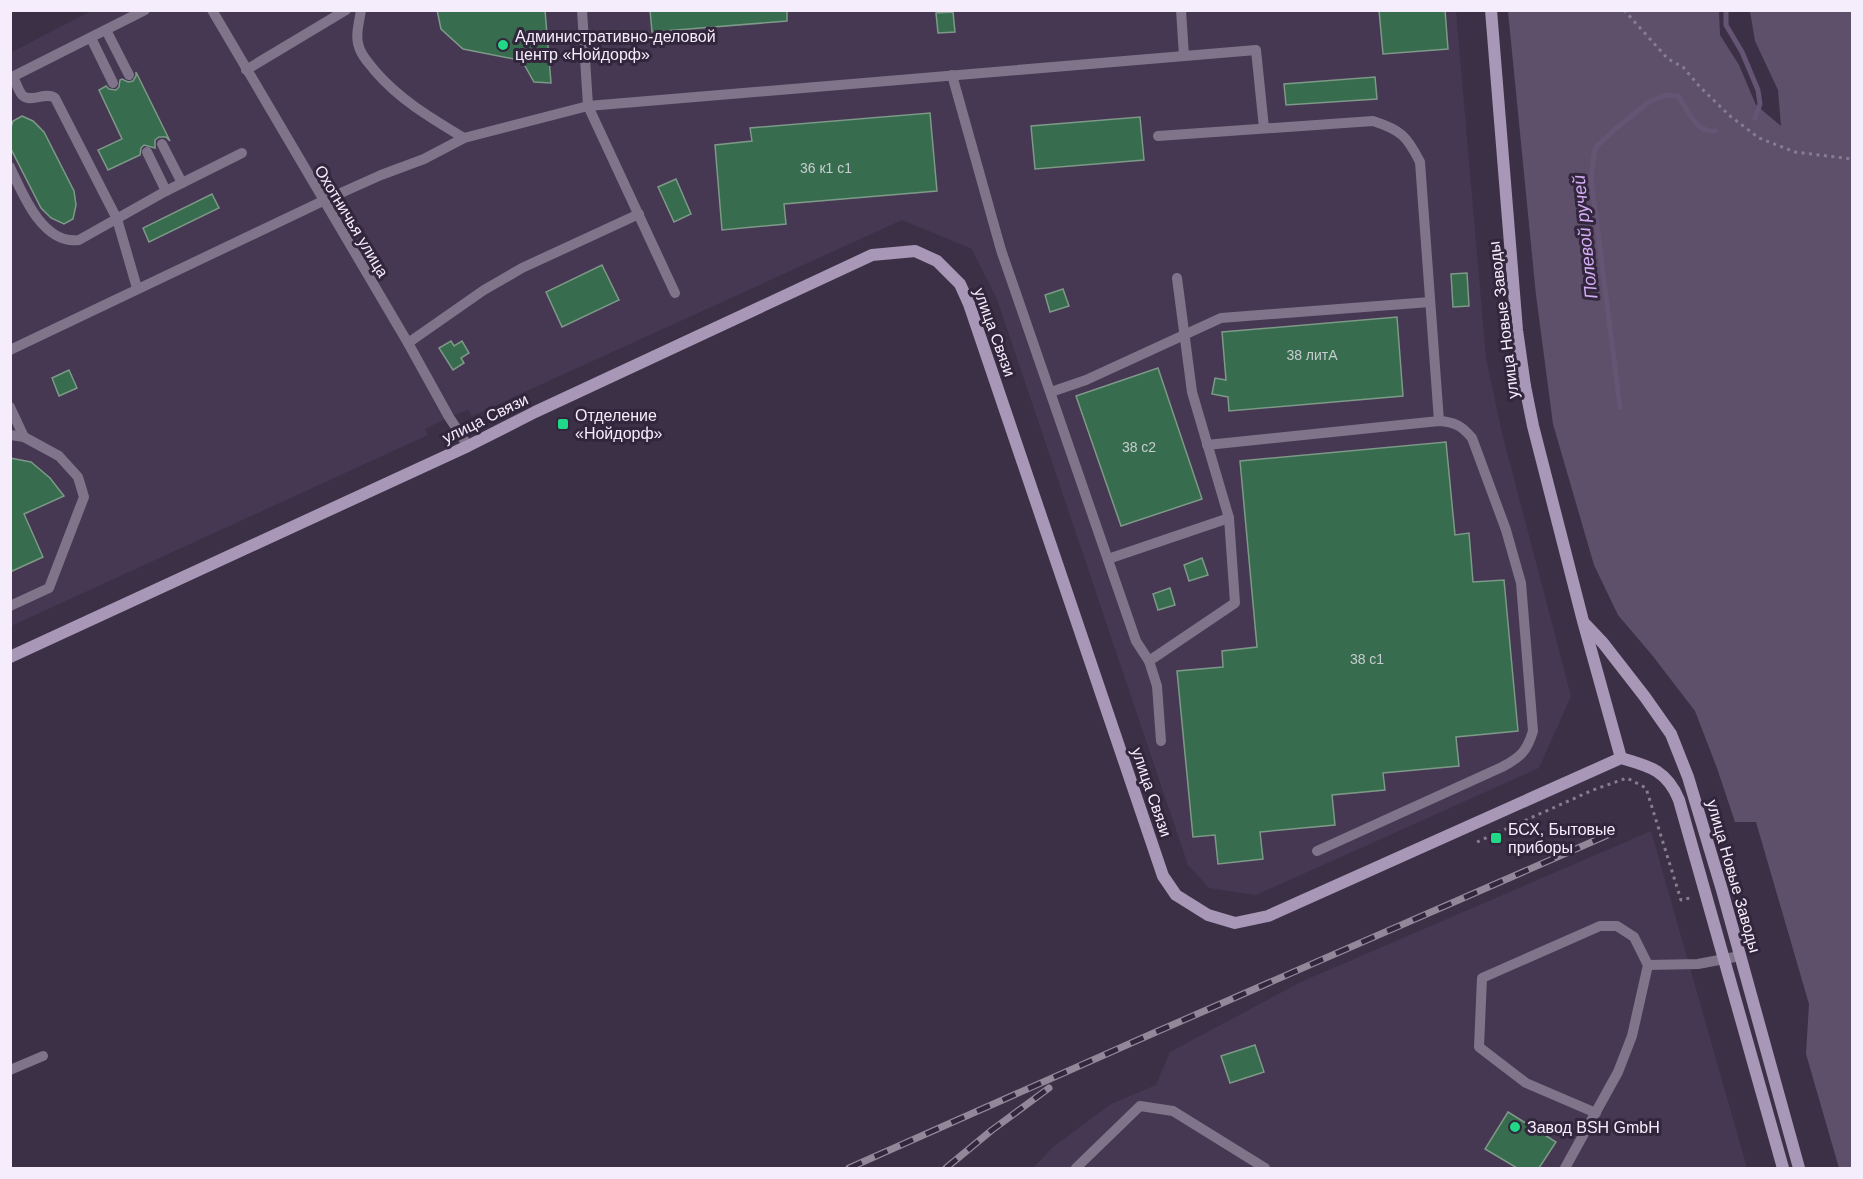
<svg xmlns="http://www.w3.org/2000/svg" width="1863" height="1179" viewBox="0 0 1863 1179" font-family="Helvetica,sans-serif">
  <rect width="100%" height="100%" fill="#3c3046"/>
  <g fill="#463753">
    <polygon points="93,10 1456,11 1486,358 1502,433 1571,696 1539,768 1256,895 1209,888 1188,865 997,299 972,249 902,220 472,416 468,410 449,417 425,429 428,435 11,626 10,53"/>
    <polygon points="1651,831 1747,1168 1033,1168 1053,1147 1111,1104 1156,1085 1170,1052 1303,981"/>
  </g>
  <polygon fill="#5e506b" points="1508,11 1719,11 1720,35 1739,65 1756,105 1781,126 1778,90 1755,41 1750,11 1852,11 1852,1168 1839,1168 1806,1054 1809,1004 1756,822 1735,822 1717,768 1695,711 1652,655 1618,615 1594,565 1553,424 1536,295"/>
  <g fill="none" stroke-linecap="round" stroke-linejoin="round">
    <g stroke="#665474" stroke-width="5">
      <polyline points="1726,10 1726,25 1742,52 1758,90 1760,104 1755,118"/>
      <path d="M1620 407 1591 178 1595 148 1614 130 1649 102 1665 95 1678 96C1688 110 1696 134 1716 131"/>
    </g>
  </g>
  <g fill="#386c4e" stroke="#7d9987" stroke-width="1.5">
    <polygon points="437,10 545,10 551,83 534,82 525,66 514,59 463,49 441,29"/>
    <polygon points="650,10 787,10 787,21 652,32"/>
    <polygon points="1379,10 1445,10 1448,49 1383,54"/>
    <polygon points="953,12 955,32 938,33 936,13"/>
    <polygon points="136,72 170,141 166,137 159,137 155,140 155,148 144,145 141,148 140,155 108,170 98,150 122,139 99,90 106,86 109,89 116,90 119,87 120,80 122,79 128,82 133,81 136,76"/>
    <polygon points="1375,77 1377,99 1286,105 1284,84"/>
    <polygon points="930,113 937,191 784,204 786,224 722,230 715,145 752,141 750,128"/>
    <polygon points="22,116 33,121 44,132 74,191 76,205 73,219 64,224 51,218 41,208 11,149 10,131 13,121"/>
    <polygon points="1140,117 1144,160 1035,169 1031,126"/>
    <polygon points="676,179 691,214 674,222 658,187"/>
    <polygon points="212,194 219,208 149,242 143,228"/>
    <polygon points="602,265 619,300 562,327 546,292"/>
    <polygon points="1467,273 1469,306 1453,307 1451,274"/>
    <polygon points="1063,289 1069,306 1050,312 1045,295"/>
    <polygon points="1397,317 1403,396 1229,411 1228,397 1212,394 1215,378 1226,380 1222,332"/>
    <polygon points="451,341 454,346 462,341 469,353 461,358 464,363 453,370 439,348"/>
    <polygon points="1158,368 1202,499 1121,526 1076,396"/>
    <polygon points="69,370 77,388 59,396 52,378"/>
    <polygon points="1446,442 1455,535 1469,533 1473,582 1504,580 1518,731 1456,737 1459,766 1383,773 1385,790 1332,795 1335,825 1260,832 1263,859 1218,864 1215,835 1193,837 1177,671 1223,667 1222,651 1257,647 1240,461"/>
    <polygon points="10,458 31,462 50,478 64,496 24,514 43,557 10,572"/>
    <polygon points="1202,558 1208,575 1189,581 1184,565"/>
    <polygon points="1170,588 1175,605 1158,610 1153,594"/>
    <polygon points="1255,1045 1264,1072 1230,1083 1221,1056"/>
    <polygon points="1508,1112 1556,1142 1539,1168 1517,1168 1485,1149"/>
  </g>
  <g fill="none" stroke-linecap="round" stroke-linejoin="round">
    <g stroke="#877d90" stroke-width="3" stroke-dasharray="3 4.5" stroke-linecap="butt">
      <polyline points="1624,10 1668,59 1683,67 1700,87 1730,116 1759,138 1795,152 1852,159"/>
      <polyline points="1477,842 1593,790 1627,778 1646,788 1681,900 1690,898"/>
    </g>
    <g stroke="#7f7489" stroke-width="10">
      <polyline points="212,10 408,343 449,417 468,446"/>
      <path d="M361 10C359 23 355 36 359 47 362 57 369 63 375 71 400 100 431 118 464 138"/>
      <polyline points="582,10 588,106 675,293"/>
      <polyline points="1181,10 1184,56"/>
      <polyline points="106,30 129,75"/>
      <polyline points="91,38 113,83"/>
      <polyline points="246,70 346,10"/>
      <polyline points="952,75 1001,250 1136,641 1149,661 1157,686 1161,741"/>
      <path d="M13 77C16 82 18 90 22 95 30 104 45 91 55 98L117 219 137 288"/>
      <polyline points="10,78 145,10"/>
      <path d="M1158 136 1373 121C1401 130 1407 136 1420 162L1439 421"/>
      <polyline points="162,144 182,183"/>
      <polyline points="147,152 166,191"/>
      <path d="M10 167C23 195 43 245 79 240L166 191 242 153"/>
      <polyline points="408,343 484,290 522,268 639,214"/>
      <polyline points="10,350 323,201 381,175 424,159 464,138 588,106 1256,50 1264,128"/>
      <polyline points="1051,392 1086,380 1221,318 1430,302"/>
      <polyline points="10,407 24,437"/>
      <polyline points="10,435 24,437 59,456 78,477 84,497 49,588 10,606"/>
      <path d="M1207 445 1439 421C1455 422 1462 426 1472 438L1506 530 1521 583 1533 731C1527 751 1521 757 1502 767L1317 851"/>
      <polyline points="1108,559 1229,518"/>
      <polyline points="1149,661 1235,603 1229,518 1192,392 1177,278"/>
      <polyline points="1648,965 1698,964 1740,956"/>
      <polyline points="10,1070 43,1056"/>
      <polyline points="1076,1168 1140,1106 1173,1111 1265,1168"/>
      <polyline points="1565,1168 1618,1072 1632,1036 1648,965 1634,937 1617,926 1600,926 1482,978 1479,1047 1526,1083 1596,1113"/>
    </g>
    <g stroke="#a897b7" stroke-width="12">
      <polyline points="1491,10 1517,330 1525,386 1533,426 1583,621 1621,758"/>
      <polyline points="1585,624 1603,643 1645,697 1671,734 1688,777 1722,890 1799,1168"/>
      <path d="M10 657 468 446 535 412 872 255 915 251 937 261 960 284 969 304 1163 876 1176 895 1208 915 1235 923 1268 916 1621 758C1649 766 1667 770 1679 800L1783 1168"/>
    </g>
    <defs>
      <g id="rail">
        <polyline points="849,1168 1156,1032 1610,834"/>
        <polyline points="946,1168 992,1130 1049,1088"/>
      </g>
    </defs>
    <use href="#rail" stroke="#92889a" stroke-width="7"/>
    <use href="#rail" stroke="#32263c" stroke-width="4.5" stroke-dasharray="14" stroke-linecap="butt"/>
  </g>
  <g fill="#21d887" stroke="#32263c" stroke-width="2">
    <circle cx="503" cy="45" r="6"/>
    <rect x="557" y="418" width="12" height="12" rx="3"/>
    <rect x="1490" y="832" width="12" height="12" rx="3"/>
    <circle cx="1515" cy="1127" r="6"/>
  </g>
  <g text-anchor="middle" stroke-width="6" stroke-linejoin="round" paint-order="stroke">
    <g font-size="14" fill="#c6cdd0">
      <text x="826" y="173">36 к1 с1</text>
      <text x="1312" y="360">38 литА</text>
      <text x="1139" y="452">38 с2</text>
      <text x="1367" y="664">38 с1</text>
    </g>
    <g font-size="16" fill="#f5edfc" stroke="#32263c" text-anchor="start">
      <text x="515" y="42">Административно-деловой<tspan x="515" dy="18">центр «Нойдорф»</tspan></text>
      <text x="575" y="421">Отделение<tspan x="575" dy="18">«Нойдорф»</tspan></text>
      <text x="1508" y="835">БСХ, Бытовые<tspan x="1508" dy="18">приборы</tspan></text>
      <text x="1527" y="1133">Завод BSH GmbH</text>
    </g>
    <g font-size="16" fill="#f5edfc" stroke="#32263c">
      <text transform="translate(352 221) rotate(59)" y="6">Охотничья улица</text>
      <text transform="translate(1503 320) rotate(-97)" y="6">улица Новые Заводы</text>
      <text transform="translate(995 332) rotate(70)" y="6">улица Связи</text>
      <text transform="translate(485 418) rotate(-26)" y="6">улица Связи</text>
      <text transform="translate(1152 792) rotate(71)" y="6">улица Связи</text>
      <text transform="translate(1734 876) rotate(74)" y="6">улица Новые Заводы</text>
    </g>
    <g font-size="18" font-style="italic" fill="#d4adf4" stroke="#32263c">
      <text transform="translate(1585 237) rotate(-96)" y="6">Полевой ручей</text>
    </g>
  </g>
  <rect width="1863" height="1179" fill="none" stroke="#f5edfc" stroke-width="24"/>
</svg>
